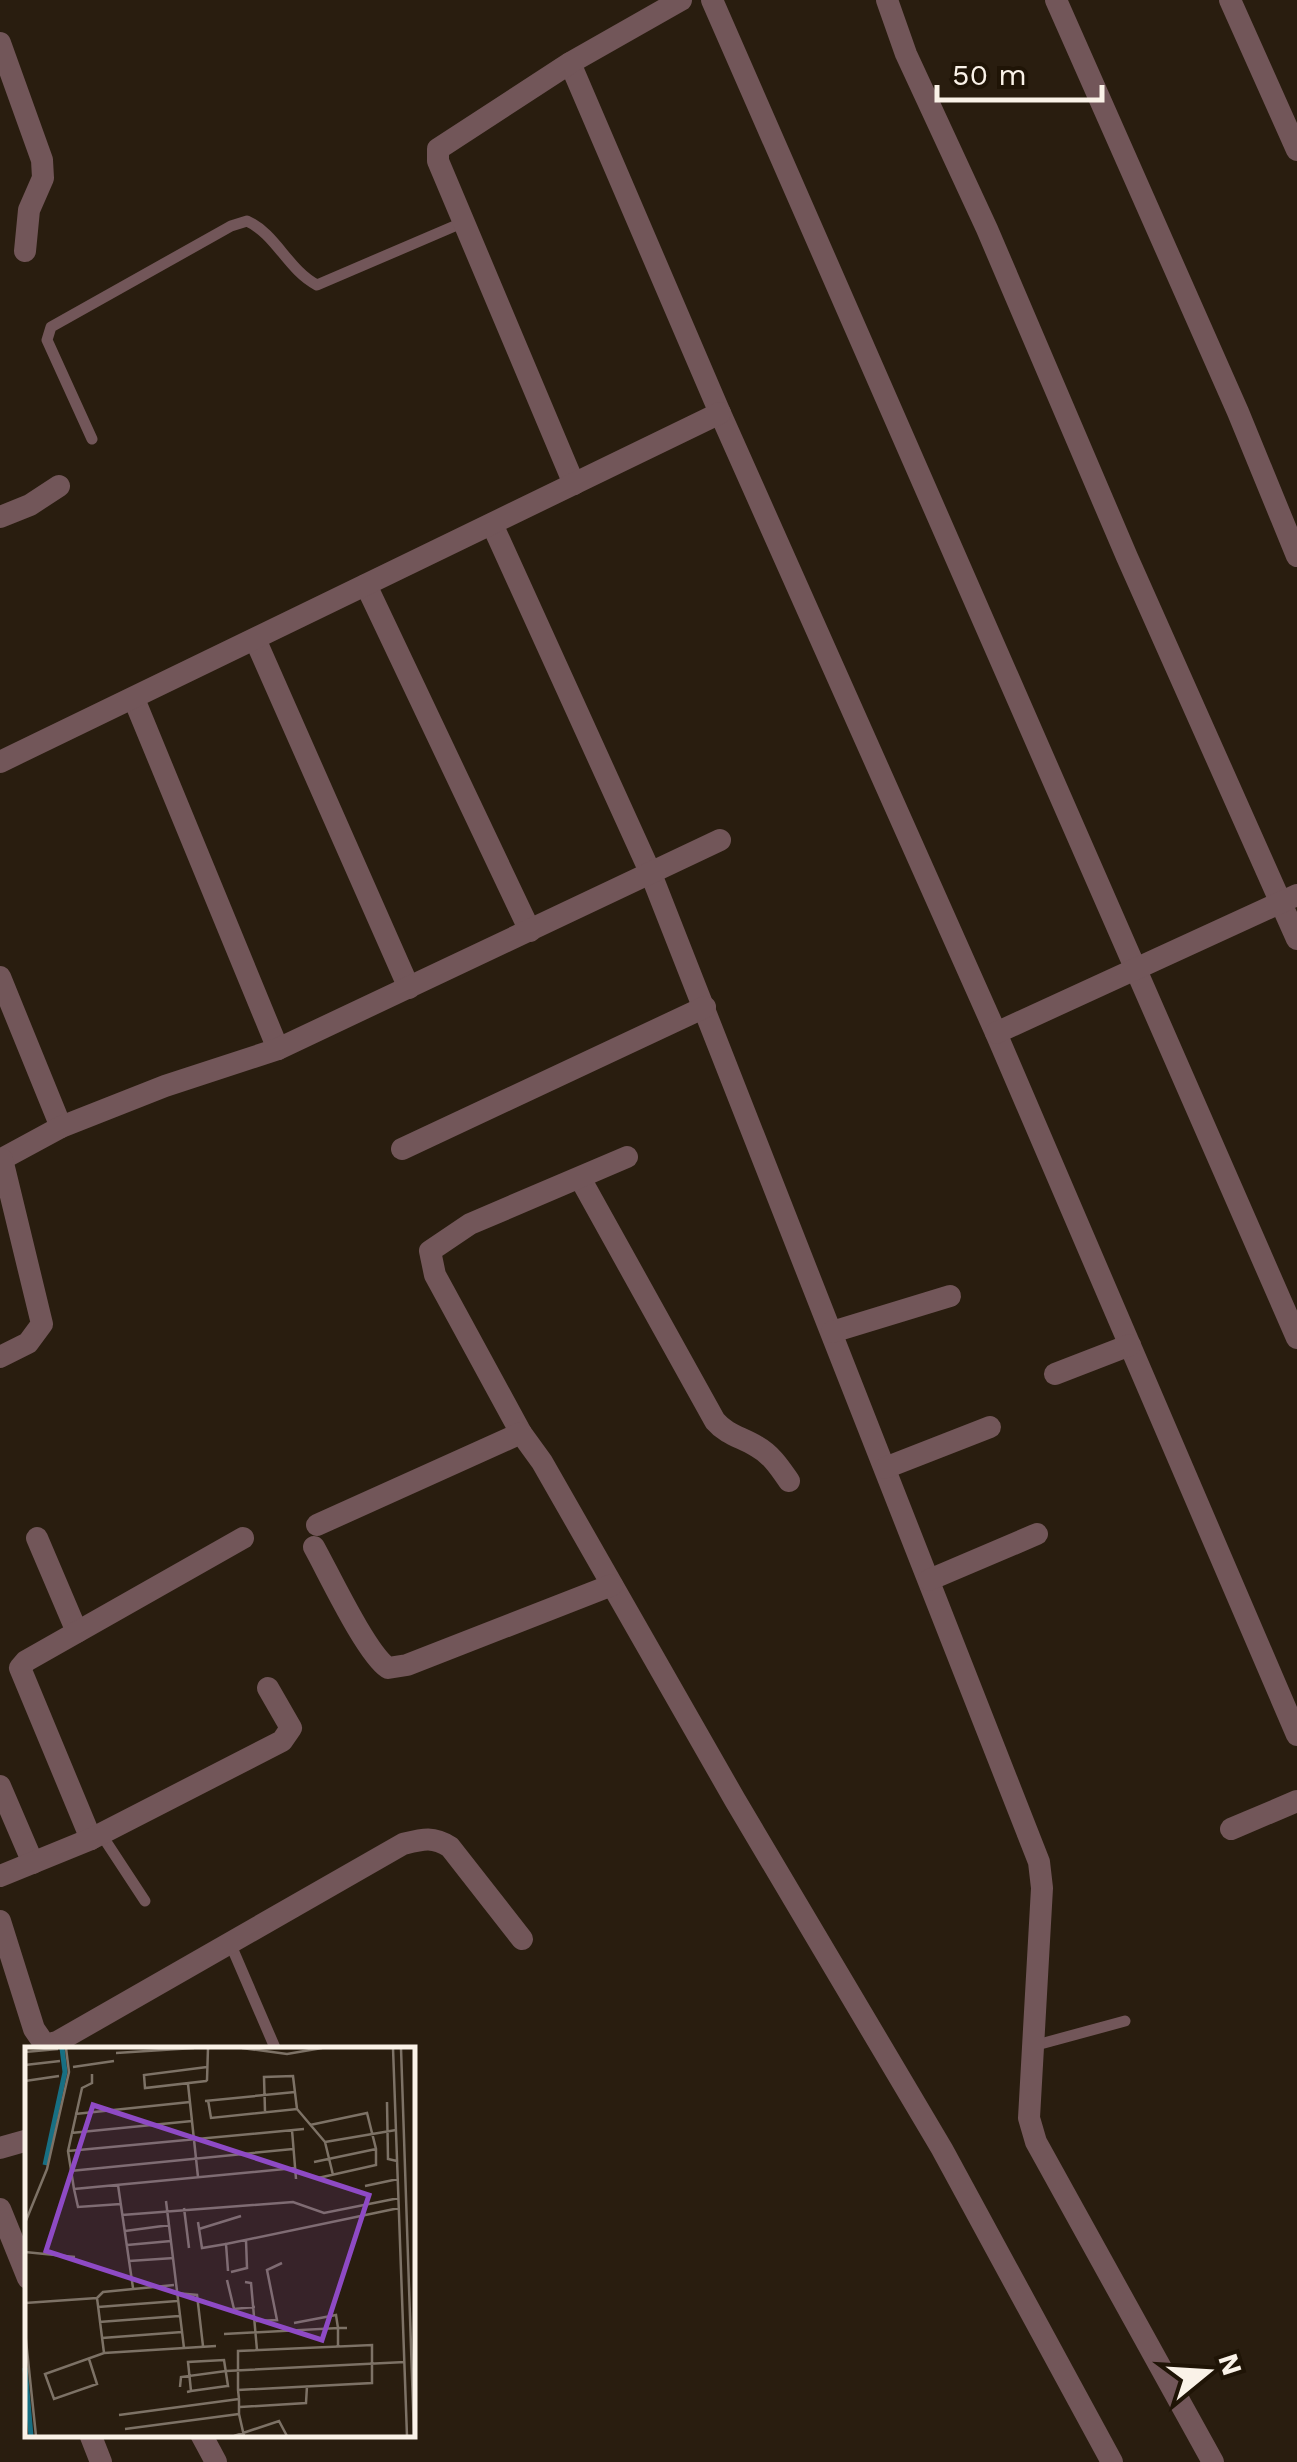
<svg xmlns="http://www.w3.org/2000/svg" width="1297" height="2462" viewBox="0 0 1297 2462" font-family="'Work Sans',sans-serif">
  <rect width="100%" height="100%" fill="#291d0f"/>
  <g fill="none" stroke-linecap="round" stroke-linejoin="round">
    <g stroke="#725659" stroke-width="11">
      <path d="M92 439 47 340 51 327 231 226 247 221C276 234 288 270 317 285L464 222"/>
      <polyline points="101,1834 145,1901"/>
      <polyline points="230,1943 276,2050"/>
      <polyline points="1033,2046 1125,2021"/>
    </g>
    <g stroke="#725659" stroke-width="22">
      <polyline points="712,0 1297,1338"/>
      <polyline points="887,0 906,54 987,229 1127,557 1297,939"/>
      <polyline points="1056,0 1238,412 1297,556"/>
      <polyline points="1230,0 1297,150"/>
      <polyline points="0,43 42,160 43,178 29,210 25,251"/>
      <polyline points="570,63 720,413 996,1033 1297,1735"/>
      <polyline points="574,484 438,161 438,149 570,63 681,0"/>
      <polyline points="0,517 30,505 59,486"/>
      <polyline points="492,524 651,874 1039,1862 1042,1888 1029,2118 1036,2142 1213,2462"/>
      <polyline points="366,585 530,931"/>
      <polyline points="255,639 409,988"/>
      <polyline points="134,699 278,1049"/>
      <polyline points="0,762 720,413"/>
      <polyline points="0,977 61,1127"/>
      <polyline points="996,1033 1297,895"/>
      <polyline points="402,1149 705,1007"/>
      <polyline points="0,1160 61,1127 165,1086 278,1049 720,840"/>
      <path d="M580 1178 715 1421C727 1435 741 1437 756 1446 771 1454 780 1468 789 1481"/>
      <polyline points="832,1332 950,1296"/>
      <polyline points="0,1357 28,1343 42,1324 2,1159"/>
      <polyline points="1055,1374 1130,1345"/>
      <polyline points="521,1433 435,1275 430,1251 470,1224 627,1157"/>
      <polyline points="885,1468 990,1427"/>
      <polyline points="317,1525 521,1433 542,1462 735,1800 942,2149 1112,2462"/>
      <polyline points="37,1538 77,1632"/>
      <path d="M314 1547C329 1574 366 1653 388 1668L407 1665 612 1585"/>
      <polyline points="929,1580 1037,1534"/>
      <polyline points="0,1786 33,1863"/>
      <polyline points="1231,1829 1297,1801"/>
      <polyline points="91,1839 20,1668 26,1661 243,1538"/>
      <polyline points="0,1876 91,1839 282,1741 291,1728 268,1688"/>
      <path d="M0 1921 34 2029 45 2045 57 2042 403 1844C423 1839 433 1836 450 1847L522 1939"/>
      <polyline points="0,2148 28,2140"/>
      <polyline points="0,2209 28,2278"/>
      <polyline points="90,2434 101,2462"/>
      <polyline points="201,2434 216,2462"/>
    </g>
  </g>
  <g transform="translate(25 2047)">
    <rect width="390" height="390" fill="#291d0f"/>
    <path fill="none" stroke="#176f83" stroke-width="5" d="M20 118 40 25 37 1M0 321 6 389"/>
    <path fill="none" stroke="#7d7266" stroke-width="2.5" d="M217 1 262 7 297 1M368 1 382 389M376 1 389 389M0 5 33 2M91 6 169 1M0 18 35 14M48 20 89 14M182 20 119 28 120 41 181 34 182 33 183 1M67 27V36L57 41 43 104 49 142 53 160 96 157M0 34 34 29M163 37 173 130M183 53 186 71 272 62 300 95 308 128M180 54 270 45M362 55 363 112 372 114M240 64 239 30 268 29 272 62M50 67 165 55M285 78 342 66 351 102V118L293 131M267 83 271 132M46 86 167 74M300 95 371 83M43 104 279 82M289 115 351 102M45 124 268 102M93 138 108 241M340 139 373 132M49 142 270 121M141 154 159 301M159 161 164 201M97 168 268 155 299 166 374 151M173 175 177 201 201 197M0 176 22 122 44 25 41 1M174 182 216 169M100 184 145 178M102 198 146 194M0 205 50 210M104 214 149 211M203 224 201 197 374 161M206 225 222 221 221 193M202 233 209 262 230 260M220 235 226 236 232 303M151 246 172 248 178 299M0 256 72 251M73 260 152 254M231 274 252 273 242 223 257 216M74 275 154 269M269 276 311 268 313 281H322M0 284 11 389M199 287 313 281V299M77 291 157 285M79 306 72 251 78 245 149 238M64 312 72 337 29 352 20 327 79 306 191 299M155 340 156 330 201 324 380 315M213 343 347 336V298L213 304V343L214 352V367L219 389M162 345 166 344 202 339H203L199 313 163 315 166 344M215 360 281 356 282 339M94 368 214 352M100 382 214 367M209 389 254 374 262 389"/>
    <path fill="#8e4ac5" fill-opacity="0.15" stroke="#8e4ac5" stroke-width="5" d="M68 58 344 148 297 293 21 204Z"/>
    <rect width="390" height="390" fill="none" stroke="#faf2e8" stroke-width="5"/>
  </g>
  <g transform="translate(1207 2372) rotate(72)" stroke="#1f1406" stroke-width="8" paint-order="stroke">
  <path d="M0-8L18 38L0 25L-18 38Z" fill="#faf2e8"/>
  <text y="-15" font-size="28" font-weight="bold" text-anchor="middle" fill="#faf2e8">N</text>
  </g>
  <path d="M937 85v15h165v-15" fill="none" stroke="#faf2e8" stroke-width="5"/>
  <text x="952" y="85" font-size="30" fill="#faf2e8" stroke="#1f1406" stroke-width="8" paint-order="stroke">50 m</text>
</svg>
